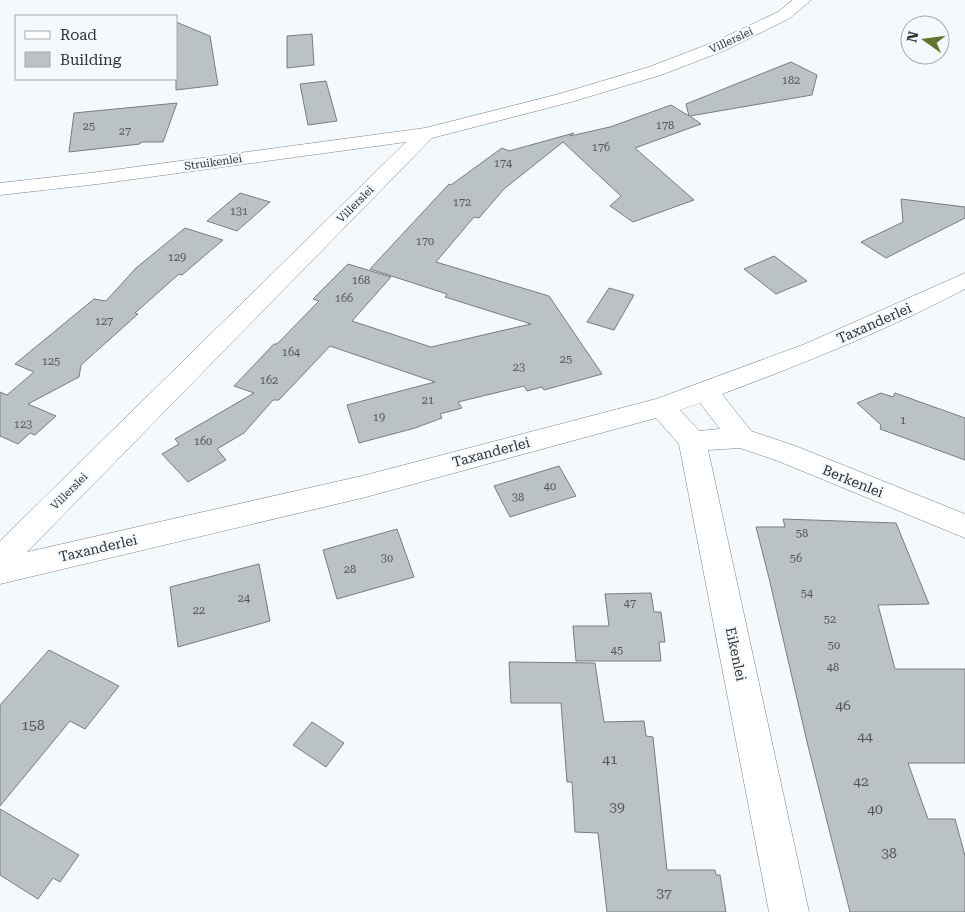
<svg xmlns="http://www.w3.org/2000/svg" width="965" height="912" viewBox="0 0 965 912" font-family="'Roboto Serif',serif">
  <rect width="100%" height="100%" fill="#f3f9fd"/>
  <g fill="#bbc2c3" stroke="#787e7f">
    <polygon points="176,22 210,36 218,85 176,90"/>
    <polygon points="312,34 314,65 287,68 287,36"/>
    <polygon points="791,62 817,75 812,95 690,116 701,124 635,148 694,200 633,222 610,206 621,196 563,142 504,189 479,218 474,217 436,262 549,296 602,374 544,390 542,387 527,391 524,386 458,402 462,408 440,414 442,418 415,428 359,443 347,405 435,382 330,346 279,400 273,400 244,433 217,449 226,460 188,482 162,454 179,444 175,439 254,393 234,386 274,344 277,344 319,301 313,299 348,264 391,277 352,321 431,347 531,324 445,297 447,294 370,269 449,184 451,185 502,148 509,151 574,133 570,136 610,127 671,105 689,116 686,104"/>
    <polygon points="326,81 337,121 308,125 300,84"/>
    <polygon points="177,103 163,142 141,142 140,144 69,152 74,113"/>
    <polygon points="240,193 270,202 237,231 207,221"/>
    <polygon points="901,199 965,207 965,218 886,258 861,242 903,222"/>
    <polygon points="185,228 223,240 182,275 179,274 135,313 138,314 81,365 79,377 28,404 56,416 35,435 30,433 18,444 0,436 0,392 7,395 34,372 15,364 94,299 106,301 136,268"/>
    <polygon points="774,256 807,281 776,294 744,269"/>
    <polygon points="609,288 634,295 614,330 587,322"/>
    <polygon points="881,393 893,397 895,393 965,418 965,460 880,429 881,425 857,403"/>
    <polygon points="559,466 576,496 510,517 494,486"/>
    <polygon points="783,519 896,523 929,604 878,605 895,669 965,669 965,763 908,763 928,819 955,819 965,856 965,912 850,912 808,746 769,578 756,527 785,527"/>
    <polygon points="397,529 414,577 337,599 323,550"/>
    <polygon points="259,564 270,621 178,647 170,587"/>
    <polygon points="651,593 654,612 661,612 665,642 659,642 661,661 576,661 573,626 609,626 605,594"/>
    <polygon points="49,650 119,686 85,729 70,721 0,806 0,705"/>
    <polygon points="509,662 595,663 604,722 644,721 646,736 653,737 667,870 715,870 716,875 720,875 726,912 607,912 598,833 575,832 572,782 567,782 561,703 511,703"/>
    <polygon points="312,722 344,743 326,767 293,745"/>
    <polygon points="0,809 79,855 60,882 53,878 38,899 0,875"/>
  </g>
  <g fill="none" stroke-linecap="round" stroke-linejoin="round">
    <defs>
      <path id="minor" d="M793 0H811L790 18 726 50 661 75 571 102 432 138 27 552 366 475 656 399 805 344 965 273V289C887 330 805 363 722 394L751 431 798 447 965 514V538L778 461 740 448 708 450 809 912H769L679 444 656 418 366 497 0 584V541L406 142 98 184 0 195V183L98 172 425 128 559 94 649 67 714 42 778 12ZM700 403 720 429 699 431 680 410Z"/>
    </defs>
    <use href="#minor" stroke="#7d8285" stroke-width="1"/>
    <use href="#minor" fill="#fff" fill-rule="evenodd"/>
  </g>
  <g text-anchor="middle" stroke-width="4.5" stroke-linejoin="round" paint-order="stroke">
    <g font-size="11" fill="#303234" stroke="#f3f9fd">
      <text transform="translate(731 40) rotate(-25)" y="4">Villerslei</text>
      <text transform="translate(213 162) rotate(-8)" y="4">Struikenlei</text>
      <text transform="translate(355 204) rotate(-45)" y="4">Villerslei</text>
      <text transform="translate(69 491) rotate(-45)" y="4">Villerslei</text>
    </g>
    <g font-size="11" fill="#535658">
      <text x="791" y="84">182</text>
      <text x="665" y="129">178</text>
      <text x="89" y="130">25</text>
      <text x="125" y="135">27</text>
      <text x="601" y="151">176</text>
      <text x="503" y="167">174</text>
      <text x="462" y="206">172</text>
      <text x="239" y="215">131</text>
      <text x="425" y="245">170</text>
      <text x="177" y="261">129</text>
      <text x="361" y="284">168</text>
      <text x="344" y="302">166</text>
      <text x="104" y="325">127</text>
      <text x="291" y="356">164</text>
      <text x="566" y="363">25</text>
      <text x="51" y="365">125</text>
      <text x="519" y="371">23</text>
      <text x="269" y="384">162</text>
      <text x="428" y="404">21</text>
      <text x="379" y="421">19</text>
      <text x="903" y="424">1</text>
      <text x="23" y="428">123</text>
      <text x="203" y="445">160</text>
      <text x="550" y="490">40</text>
      <text x="518" y="501">38</text>
      <text x="802" y="537">58</text>
      <text x="387" y="562">30</text>
      <text x="796" y="562">56</text>
      <text x="350" y="573">28</text>
      <text x="807" y="597">54</text>
      <text x="244" y="602">24</text>
      <text x="630" y="607">47</text>
      <text x="199" y="614">22</text>
      <text x="830" y="623">52</text>
      <text x="834" y="649">50</text>
      <text x="617" y="654">45</text>
      <text x="833" y="671">48</text>
    </g>
    <g font-size="14" fill="#303234" stroke="#f3f9fd">
      <text transform="translate(874 323) rotate(-24)" y="5">Taxanderlei</text>
      <text transform="translate(491 452) rotate(-15)" y="5">Taxanderlei</text>
      <text transform="translate(853 481) rotate(22)" y="5">Berkenlei</text>
      <text transform="translate(98 548) rotate(-13)" y="5">Taxanderlei</text>
      <text transform="translate(736 654) rotate(78)" y="5">Eikenlei</text>
    </g>
    <g font-size="14" fill="#535658">
      <text x="843" y="710">46</text>
      <text x="33" y="730">158</text>
      <text x="865" y="741">44</text>
      <text x="610" y="764">41</text>
      <text x="861" y="786">42</text>
      <text x="617" y="812">39</text>
      <text x="875" y="814">40</text>
      <text x="889" y="858">38</text>
      <text x="664" y="898">37</text>
    </g>
  </g>
  <rect x="15" y="15" width="162" height="65" fill="#f3f9fd" stroke="#a5a9ad"/>
  <rect x="25" y="31" width="25" height="8" fill="#ffffff" stroke="#a5a9ad"/>
  <text x="60" y="40" font-size="15" fill="#303234">Road</text>
  <rect x="25" y="52" width="25" height="15" fill="#bbc2c3" stroke="#a5a9ad"/>
  <text x="60" y="65" font-size="15" fill="#303234">Building</text>
  <g transform="translate(925 40) rotate(284)"><circle r="24" fill="#f3f9fd" stroke="#a5a9ad"/>
  <path d="M0-4L9 19L0 12L-9 19Z" fill="#5f7628"/>
  <text y="-8" font-size="14" font-weight="bold" text-anchor="middle" fill="#303234">N</text>
  </g>
</svg>
